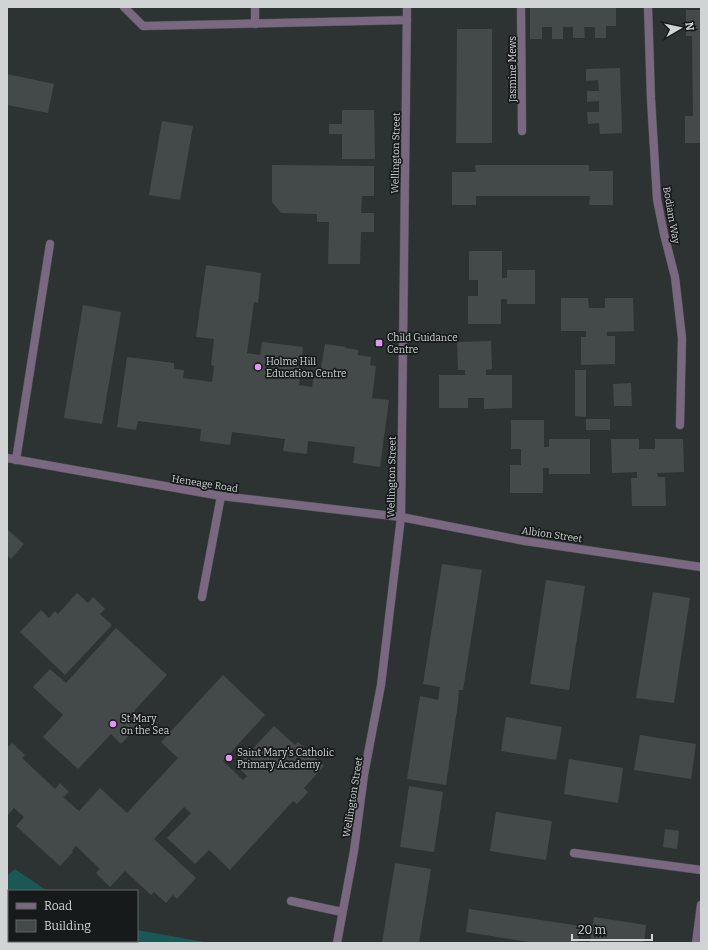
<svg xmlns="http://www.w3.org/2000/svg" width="708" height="950" viewBox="0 0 708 950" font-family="Bitter,serif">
  <rect width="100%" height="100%" fill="#2d3333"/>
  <polygon fill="#1a5856" points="15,869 47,891 9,891 9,941 137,941 137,930 210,943 7,943 7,876"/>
  <g fill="#444a4a">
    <polygon points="530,7 616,7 616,26 606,26 606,38 595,38 595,27 584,27 585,38 573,38 573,27 563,27 563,39 552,39 552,27 542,27 542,39 530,39"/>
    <polygon points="686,10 701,10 701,143 685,143 685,116 693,116 692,36 686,36"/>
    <polygon points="457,29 492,29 492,143 456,143"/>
    <polygon points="620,68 622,133 600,134 599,123 588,124 587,112 599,112 599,101 587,102 587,91 599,91 598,80 586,81 586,69"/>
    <polygon points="7,74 54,84 48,113 7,105"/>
    <polygon points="342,110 374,110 375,159 342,159 342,134 329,134 329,124 342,124"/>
    <polygon points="162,121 193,126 180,200 149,195"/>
    <polygon points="272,165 374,166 374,196 362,196 361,213 374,213 374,232 361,232 360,264 328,264 329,222 317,222 317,214 281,213 272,202"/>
    <polygon points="475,165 589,165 589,171 613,171 613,205 589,205 590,196 476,196 476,205 452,205 452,172 476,172"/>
    <polygon points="469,251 502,251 502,278 507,278 507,270 535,270 535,304 507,304 507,299 501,299 501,324 468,324 468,296 478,296 478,280 469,280"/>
    <polygon points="206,265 261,273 258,303 254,302 247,353 260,355 262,342 303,347 299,385 312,387 315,367 321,368 325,344 346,347 346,348 358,350 358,355 371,357 370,365 376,366 372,398 389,400 380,467 353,463 355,447 308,441 307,454 283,451 285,439 232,432 230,445 200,441 201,429 138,421 136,430 117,427 127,357 174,363 174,369 184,370 183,378 212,382 214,366 211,365 214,339 196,337"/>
    <polygon points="561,298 588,298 589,308 605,308 605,298 633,298 634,331 607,332 607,336 615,336 615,364 581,365 581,337 586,337 586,331 561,331"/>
    <polygon points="83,305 121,312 102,424 64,418"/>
    <polygon points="491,341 492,369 486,370 486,375 512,375 512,408 484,409 484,398 468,398 468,408 439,408 439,375 465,375 465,370 458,370 457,342"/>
    <polygon points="575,370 586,370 586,417 575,416"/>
    <polygon points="631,383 632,406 614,406 613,384"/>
    <rect x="586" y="419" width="24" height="11"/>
    <polygon points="511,420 544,420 544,447 549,447 549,439 590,439 590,474 549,474 549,468 543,468 543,493 510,493 510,465 521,465 521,449 511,449"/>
    <polygon points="611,439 639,439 639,449 655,449 655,439 683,439 684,472 657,473 658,477 665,477 666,506 632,506 631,478 637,478 637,472 612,473"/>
    <polygon points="7,529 24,544 11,559 7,555"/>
    <polygon points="442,564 482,570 463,690 459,690 458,703 446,785 407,779 420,696 438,700 440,687 423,684"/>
    <polygon points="546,580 585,586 569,690 530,684"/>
    <polygon points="653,592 690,598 674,703 636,698"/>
    <polygon points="77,593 88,603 93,597 105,609 100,614 112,625 65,675 20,632 41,610 49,618 55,611 58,614"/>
    <polygon points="116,628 167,675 134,711 144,720 121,744 111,734 78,769 43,737 63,715 33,687 50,669 66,683"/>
    <polygon points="223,675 265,715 223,761 243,780 247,776 237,766 274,726 295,745 298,742 324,766 304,788 308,792 297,804 293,801 230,870 209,850 195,864 167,838 191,813 184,807 154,839 196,878 177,899 173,895 166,903 154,892 151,895 125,871 110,887 96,873 100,869 76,846 72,851 73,852 60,866 16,826 24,817 14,808 7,816 7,748 12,743 25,755 22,758 55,789 60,783 69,792 63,797 79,811 100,788 127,813 178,758 161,742"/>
    <polygon points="506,717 562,727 556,760 501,751"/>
    <polygon points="640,735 696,744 691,779 634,770"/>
    <polygon points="569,759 623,768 618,803 564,794"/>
    <polygon points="409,786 443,792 434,852 400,847"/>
    <polygon points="496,812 552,821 546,860 490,851"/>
    <polygon points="665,829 679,831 677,849 663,847"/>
    <polygon points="395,863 431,869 419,943 382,943"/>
    <polygon points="469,909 580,926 578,943 535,943 466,932"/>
    <polygon points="594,917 646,925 644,943 590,943"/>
  </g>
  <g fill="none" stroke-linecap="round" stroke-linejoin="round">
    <defs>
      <g id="service">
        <polyline points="124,7 143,26 407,20"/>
        <polyline points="255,7 255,24"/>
        <polyline points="521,7 522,131"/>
        <polyline points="16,460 50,244"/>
        <polyline points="202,597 221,496"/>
        <polyline points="574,853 701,870"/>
        <polyline points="291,901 342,912"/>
      </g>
      <g id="minor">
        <polyline points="648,7 651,99 657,199 664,234 675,277 682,338 680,425"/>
        <polyline points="7,458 221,496 401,517 525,541 701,567"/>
        <polyline points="696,943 701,905"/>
      </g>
      <polyline id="tertiary" points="337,943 354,851 364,775 381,685 401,517 407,7"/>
    </defs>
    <use href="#service" stroke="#4a5050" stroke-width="9"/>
    <use href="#minor" stroke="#4a5050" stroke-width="9"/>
    <use href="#tertiary" stroke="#4a5050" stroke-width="9"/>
    <use href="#service" stroke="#7a6780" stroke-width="8"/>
    <use href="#minor" stroke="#7a6780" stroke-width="8"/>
    <use href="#tertiary" stroke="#7a6780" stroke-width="8"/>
  </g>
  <g fill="#df98f1" stroke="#171a1a" stroke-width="1.5">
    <rect x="375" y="339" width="8" height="8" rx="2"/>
    <circle cx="258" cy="367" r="4"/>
    <circle cx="113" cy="724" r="4"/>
    <circle cx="229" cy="758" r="4"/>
  </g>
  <g text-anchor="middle" stroke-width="3.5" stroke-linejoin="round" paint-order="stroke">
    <g font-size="10" fill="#d0d4d4" stroke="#171a1a">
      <text transform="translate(512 69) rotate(-90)" y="4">Jasmine Mews</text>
      <text transform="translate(395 153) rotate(-89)" y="4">Wellington Street</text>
      <text transform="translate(672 215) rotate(80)" y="4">Bodiam Way</text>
      <text transform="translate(391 477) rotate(-89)" y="4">Wellington Street</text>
      <text transform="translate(205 483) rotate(9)" y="4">Heneage Road</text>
      <text transform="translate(552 534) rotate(8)" y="4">Albion Street</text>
      <text transform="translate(352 797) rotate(-81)" y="4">Wellington Street</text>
    </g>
    <g font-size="10" fill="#d0d4d4" stroke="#171a1a" text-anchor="start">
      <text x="387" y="341">Child Guidance<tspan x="387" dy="12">Centre</tspan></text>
      <text x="266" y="365">Holme Hill<tspan x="266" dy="12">Education Centre</tspan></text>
      <text x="121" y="722">St Mary<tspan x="121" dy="12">on the Sea</tspan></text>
      <text x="237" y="756">Saint Mary's Catholic<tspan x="237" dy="12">Primary Academy</tspan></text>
    </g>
  </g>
  <rect width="708" height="950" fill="none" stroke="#d0d4d4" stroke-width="16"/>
  <rect x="8" y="890" width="130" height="52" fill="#171a1a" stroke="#616464"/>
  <rect x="16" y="903" width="20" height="6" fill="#7a6780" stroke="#616464"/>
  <text x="44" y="910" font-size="12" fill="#d0d4d4">Road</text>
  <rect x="16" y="920" width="20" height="12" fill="#444a4a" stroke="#616464"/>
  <text x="44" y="930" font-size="12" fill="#d0d4d4">Building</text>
  <g transform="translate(680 28) rotate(81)" stroke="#171a1a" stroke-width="3" paint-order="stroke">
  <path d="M0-3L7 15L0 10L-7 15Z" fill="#d0d4d4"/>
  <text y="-6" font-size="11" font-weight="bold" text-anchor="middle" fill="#d0d4d4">N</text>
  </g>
  <path d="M572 934v6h80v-6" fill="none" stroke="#d0d4d4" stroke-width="2"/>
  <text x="578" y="934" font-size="12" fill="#d0d4d4" stroke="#171a1a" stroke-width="3" paint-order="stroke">20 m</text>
</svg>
